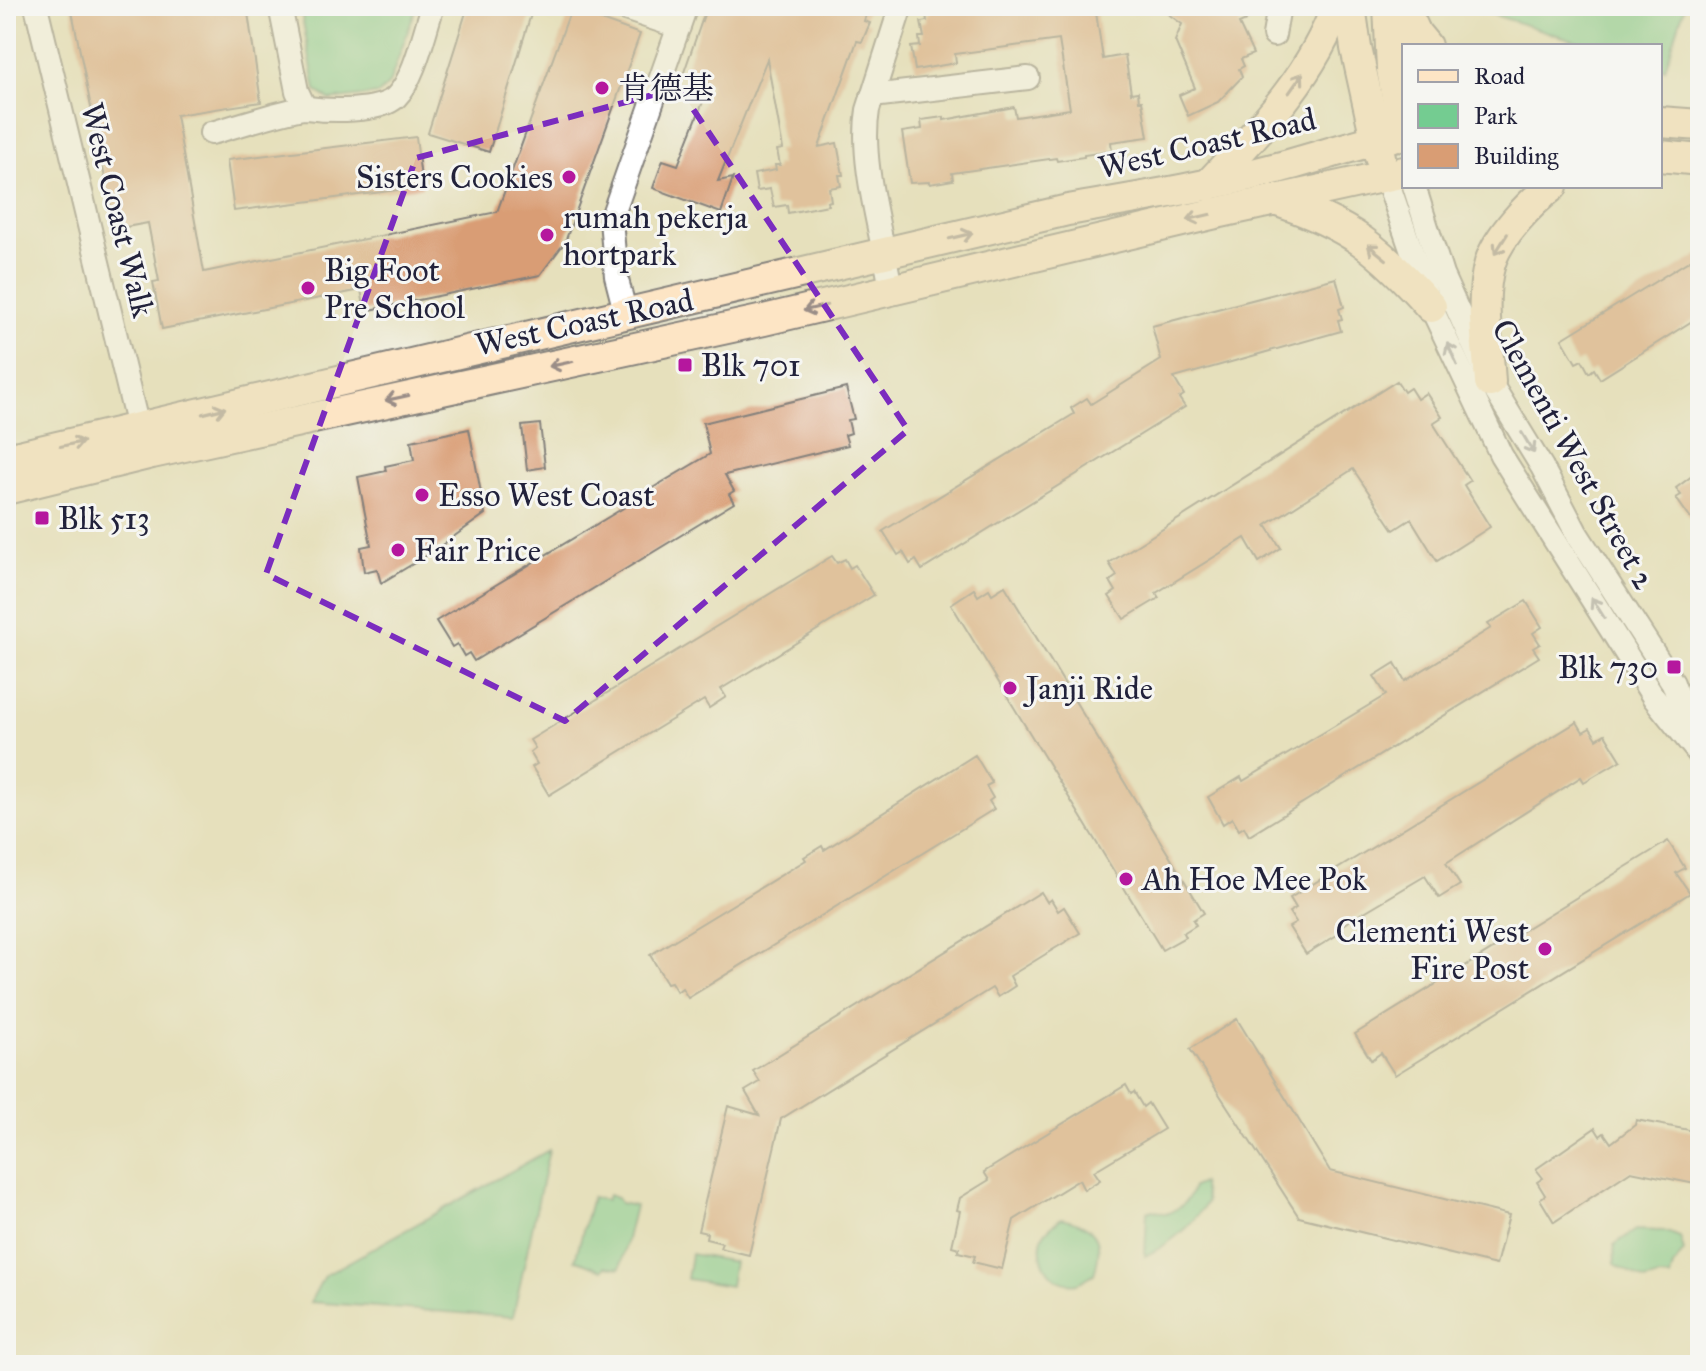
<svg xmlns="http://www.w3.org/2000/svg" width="1706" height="1371" viewBox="0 0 1706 1371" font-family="'IM FELL Great Primer','Noto Serif SC',serif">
  <rect width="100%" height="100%" fill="#f6f6f2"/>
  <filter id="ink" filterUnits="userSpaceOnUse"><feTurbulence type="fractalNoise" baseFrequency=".0125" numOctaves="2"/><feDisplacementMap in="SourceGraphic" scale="16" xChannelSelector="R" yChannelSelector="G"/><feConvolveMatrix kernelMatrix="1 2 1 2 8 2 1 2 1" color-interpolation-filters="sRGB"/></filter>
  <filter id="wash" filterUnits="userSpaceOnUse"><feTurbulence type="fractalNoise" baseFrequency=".006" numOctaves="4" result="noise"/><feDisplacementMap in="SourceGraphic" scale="32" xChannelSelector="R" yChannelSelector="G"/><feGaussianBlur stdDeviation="1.8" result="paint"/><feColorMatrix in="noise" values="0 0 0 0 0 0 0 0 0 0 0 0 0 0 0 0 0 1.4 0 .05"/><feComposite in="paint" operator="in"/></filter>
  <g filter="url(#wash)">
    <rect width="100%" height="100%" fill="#e6e0bc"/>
    <g fill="#74cc91" stroke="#4b7766" stroke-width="2">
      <polygon points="300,6 417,6 389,84 379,94 330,100 316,91"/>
      <polygon points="1466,6 1685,6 1665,69 1660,67 1660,46 1592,46"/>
      <polygon points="549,1150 513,1317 310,1302 324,1276"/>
      <path d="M1202 1183 1207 1202C1192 1225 1170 1244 1145 1256L1147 1212 1153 1210 1166 1214C1180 1208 1189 1202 1193 1187Z"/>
      <path d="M608 1195 617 1198 620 1203 635 1206 620 1268 605 1266 603 1270C593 1267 586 1262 575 1260L592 1197 606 1200Z"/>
      <path d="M1061 1218C1097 1225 1105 1240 1094 1274 1089 1276 1082 1282 1077 1283 1051 1288 1034 1257 1043 1236 1046 1229 1056 1223 1061 1218Z"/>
      <polygon points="1636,1230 1664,1231 1680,1237 1684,1251 1673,1267 1670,1278 1659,1277 1645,1281 1615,1264 1614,1245"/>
      <polygon points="691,1254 734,1262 730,1286 687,1279"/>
    </g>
    <g id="blocks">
      <g fill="#d99d74">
        <polygon points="71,6 247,6 261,102 176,115 204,272 497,212 571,9 640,34 565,242 540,275 365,311 361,290 162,329 153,282 159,281 148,223 115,229"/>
        <polygon points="468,6 515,6 532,11 489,152 428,133"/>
        <polygon points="707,6 851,6 867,11 864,21 870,23 862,42 857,41 819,147 837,143 843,175 839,175 841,186 829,188 831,201 827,202 828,205 788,213 787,205 774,207 770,189 757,191 754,174 776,170 775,165 780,165 777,150 783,149 767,59 718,181 733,178 721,213 653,188 663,160 678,165 710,84 683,75"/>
        <polygon points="929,6 1095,6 1103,59 1125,55 1131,93 1138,92 1139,101 1142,101 1148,137 1111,142 1112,151 1084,155 1084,157 1057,161 1056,158 952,173 953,180 930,184 929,182 910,183 902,132 922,129 921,120 944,117 944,120 1014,107 1016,117 1070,109 1059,40 955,54 956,63 915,70 911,47 920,46 919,37 924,37 921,22 927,21 926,14 930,13"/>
        <polygon points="1157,6 1240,6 1246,21 1239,24 1253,54 1241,59 1244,66 1239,69 1242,77 1218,102 1188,116 1179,95 1195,88 1175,41 1182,24"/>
        <polygon points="416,137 422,187 234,211 227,160"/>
        <polygon points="1700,254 1700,316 1600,379 1594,369 1589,373 1582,360 1576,363 1562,339"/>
        <polygon points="1336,278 1344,307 1339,309 1342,319 1338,320 1341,331 1174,378 1184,395 1179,398 1185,407 922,570 916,560 910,564 903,552 898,555 883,531 1074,414 1071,408 1087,398 1091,404 1161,360 1152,326"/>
        <polygon points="1397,381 1404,392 1410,388 1417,399 1426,393 1442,417 1433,423 1470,481 1464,485 1490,527 1437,561 1411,519 1394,530 1353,469 1266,525 1281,548 1259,562 1245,538 1156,593 1159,598 1124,619 1109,596 1116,591 1110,581 1117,576 1109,563"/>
        <polygon points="846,388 854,419 848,420 851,433 845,435 848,445 725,475 734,491 729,494 734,503 474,661 469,653 464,656 457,644 452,647 436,621 625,507 622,502 642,490 644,493 710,454 703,423"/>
        <polygon points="540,424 545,467 527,470 522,426"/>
        <polygon points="469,429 485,514 431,553 381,583 377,569 364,572 361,547 371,545 358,477 386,471 385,466 414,460 411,441"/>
        <polygon points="1700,470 1700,532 1676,498 1681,495 1676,488"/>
        <polygon points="832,556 837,563 845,559 850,568 855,565 874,595 721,689 726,697 709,708 704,700 549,795 532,767 537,764 530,752 535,748 530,740"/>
        <polygon points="1005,586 1204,913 1193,920 1196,925 1183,933 1185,937 1162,950 951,604 974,589 978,596 989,589 992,594"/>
        <polygon points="1526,601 1542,627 1533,633 1540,644 1533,648 1539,657 1249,836 1244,827 1239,830 1232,818 1223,824 1208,797 1241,777 1243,781 1386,695 1374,676 1395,663 1405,681 1491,628 1488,624"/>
        <polygon points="1577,722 1583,732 1590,728 1597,739 1605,734 1621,760 1584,782 1581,777 1446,863 1460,885 1439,898 1425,876 1339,927 1342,932 1306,954 1289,927 1296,923 1289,912 1296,908 1290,898"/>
        <polygon points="975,755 992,783 986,786 993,798 989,801 994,809 688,998 682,988 677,992 671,982 667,983 650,955 806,860 804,857 822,846 824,850"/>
        <polygon points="1668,841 1685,868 1676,873 1690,893 1395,1075 1381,1053 1371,1060 1355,1034"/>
        <polygon points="1041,892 1047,902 1051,899 1058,911 1064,907 1080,933 1010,976 1015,986 998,997 992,988 781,1119 749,1255 720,1248 722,1243 706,1239 707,1233 698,1231 728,1106 759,1115 745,1091 760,1082 753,1071"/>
        <polygon points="1237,1019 1330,1171 1509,1215 1496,1265 1299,1217 1190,1049"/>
        <polygon points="1126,1085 1131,1094 1134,1092 1143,1107 1148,1103 1164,1129 1094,1171 1100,1180 1084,1190 1079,1180 1014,1220 1002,1269 973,1262 975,1256 958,1252 959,1248 952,1246 960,1211 957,1210 960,1198 989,1180 984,1172"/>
        <polygon points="1636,1120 1700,1132 1700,1185 1631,1171 1554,1222 1540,1199 1545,1195 1537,1182 1543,1178 1536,1169 1595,1128 1600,1136 1604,1133 1611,1143 1635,1125"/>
      </g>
    </g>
  </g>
  <g filter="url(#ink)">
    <use href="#blocks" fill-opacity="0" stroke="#84817c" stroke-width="2"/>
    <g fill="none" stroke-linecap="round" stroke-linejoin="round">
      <defs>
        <g id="street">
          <polyline points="36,6 141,440"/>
          <polyline points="280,6 297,91 305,108"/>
          <polyline points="616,6 679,27"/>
          <polyline points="1274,35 1279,6"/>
          <polyline points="872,96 1028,78"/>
          <path d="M211 133C228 129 294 107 307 108 329 111 379 113 396 97 415 78 424 32 433 6"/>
          <polyline points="1386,177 1431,307 1501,455 1654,698 1700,755"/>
          <polyline points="1414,186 1442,275 1490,382 1542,467 1577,534 1673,683 1690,733"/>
          <path d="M891 290C883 236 859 163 868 110L901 6"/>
          <polyline points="626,315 616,276 611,220 686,6"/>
        </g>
        <g id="secondary">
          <polyline points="1350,6 1356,48 1380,157"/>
          <polyline points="1389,6 1392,69 1404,136"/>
          <polyline points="1403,6 1416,34 1426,46"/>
          <polyline points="1660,122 1700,125"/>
          <polyline points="1660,156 1700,160"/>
          <path d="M1208 185C1258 131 1312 77 1337 6"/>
          <path d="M1275 200C1350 225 1380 249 1431 307"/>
          <path d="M1490 382C1488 345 1479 299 1490 263 1498 236 1530 203 1552 186"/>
          <path d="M6 459 1068 210C1137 198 1206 187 1273 169 1317 158 1359 142 1404 134"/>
          <polyline points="6,489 152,453 764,320 1212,214 1404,172"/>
        </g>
      </defs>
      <use href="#street" stroke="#84817c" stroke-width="26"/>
      <use href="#secondary" stroke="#84817c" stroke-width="34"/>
      <use href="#street" stroke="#fff" stroke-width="22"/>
      <use href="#secondary" stroke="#fde5c5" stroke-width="30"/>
    </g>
    <defs><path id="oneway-shaft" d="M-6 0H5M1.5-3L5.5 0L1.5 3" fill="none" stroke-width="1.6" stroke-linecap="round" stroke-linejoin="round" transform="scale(2)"/></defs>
    <g stroke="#9a8d87">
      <use href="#oneway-shaft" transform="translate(1296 83) rotate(-55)"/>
      <use href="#oneway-shaft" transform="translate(1199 217) rotate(167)"/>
      <use href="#oneway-shaft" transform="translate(961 236) rotate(-13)"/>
      <use href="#oneway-shaft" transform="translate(1501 244) rotate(122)"/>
      <use href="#oneway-shaft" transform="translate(1377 252) rotate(-141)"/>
      <use href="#oneway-shaft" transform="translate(815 308) rotate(167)"/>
      <use href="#oneway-shaft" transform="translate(561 364) rotate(168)"/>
      <use href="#oneway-shaft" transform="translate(397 398) rotate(168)"/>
      <use href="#oneway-shaft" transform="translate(214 411) rotate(-14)"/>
      <use href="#oneway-shaft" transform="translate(72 444) rotate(-12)"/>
    </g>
    <g stroke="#9c9ca7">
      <use href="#oneway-shaft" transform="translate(1452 354) rotate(-114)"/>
      <use href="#oneway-shaft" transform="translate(1528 443) rotate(59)"/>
      <use href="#oneway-shaft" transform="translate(1598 608) rotate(-122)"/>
    </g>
  </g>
  <path d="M0 0H1706V1371H0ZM679 88 908 430 565 721 266 574 416 158Z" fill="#e6e0bc" fill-opacity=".55" fill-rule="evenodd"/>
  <path fill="none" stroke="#7b2cbf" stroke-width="6" stroke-dasharray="16 10" stroke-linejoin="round" d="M679 88 908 430 565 721 266 574 416 158Z"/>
  <g fill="#b5179e" stroke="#f6f6f2" stroke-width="3">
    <circle cx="602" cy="88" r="8"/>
    <circle cx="569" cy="177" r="8"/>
    <circle cx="547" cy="235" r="8"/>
    <circle cx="308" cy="288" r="8"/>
    <rect x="677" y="357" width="16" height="16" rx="4"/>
    <circle cx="422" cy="495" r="8"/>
    <rect x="34" y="510" width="16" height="16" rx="4"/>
    <circle cx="398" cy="550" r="8"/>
    <rect x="1666" y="659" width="16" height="16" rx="4"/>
    <circle cx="1010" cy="688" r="8"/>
    <circle cx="1126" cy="879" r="8"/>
    <circle cx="1545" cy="949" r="8"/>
  </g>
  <g text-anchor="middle" stroke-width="6" stroke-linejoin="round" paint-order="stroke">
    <g font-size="32" fill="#22223b" stroke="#f6f6f2" text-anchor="start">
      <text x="618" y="99">肯德基</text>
      <text x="553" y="188" text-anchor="end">Sisters Cookies</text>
      <text x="563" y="228">rumah pekerja<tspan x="563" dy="37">hortpark</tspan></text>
      <text x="324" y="281">Big Foot<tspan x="324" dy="37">Pre School</tspan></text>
      <text x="701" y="376">Blk 701</text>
      <text x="438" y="506">Esso West Coast</text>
      <text x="58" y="529">Blk 513</text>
      <text x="414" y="561">Fair Price</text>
      <text x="1658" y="678" text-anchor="end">Blk 730</text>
      <text x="1026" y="699">Janji Ride</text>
      <text x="1142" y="890">Ah Hoe Mee Pok</text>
      <text x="1529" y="942" text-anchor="end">Clementi West<tspan x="1529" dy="37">Fire Post</tspan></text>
    </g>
    <g font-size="32" fill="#22223b" stroke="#f6f6f2">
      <text transform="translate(1207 143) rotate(-13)" y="11">West Coast Road</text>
      <text transform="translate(118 210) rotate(76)" y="11">West Coast Walk</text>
      <text transform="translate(584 322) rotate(-12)" y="11">West Coast Road</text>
      <text transform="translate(1574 454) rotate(61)" y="11">Clementi West Street 2</text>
    </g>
  </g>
  <rect width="1706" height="1371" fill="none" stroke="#f6f6f2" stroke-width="32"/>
  <rect x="1402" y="44" width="260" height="144" fill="#f6f6f2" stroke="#a1a1a9" stroke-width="2"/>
  <rect x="1418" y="70" width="40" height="12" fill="#fde5c5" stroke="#a1a1a9" stroke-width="2"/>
  <text x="1474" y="84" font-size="24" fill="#22223b">Road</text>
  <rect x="1418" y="104" width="40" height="24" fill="#74cc91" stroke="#a1a1a9" stroke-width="2"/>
  <text x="1474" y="124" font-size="24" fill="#22223b">Park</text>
  <rect x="1418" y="144" width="40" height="24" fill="#d99d74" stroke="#a1a1a9" stroke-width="2"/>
  <text x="1474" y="164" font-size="24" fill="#22223b">Building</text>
</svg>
